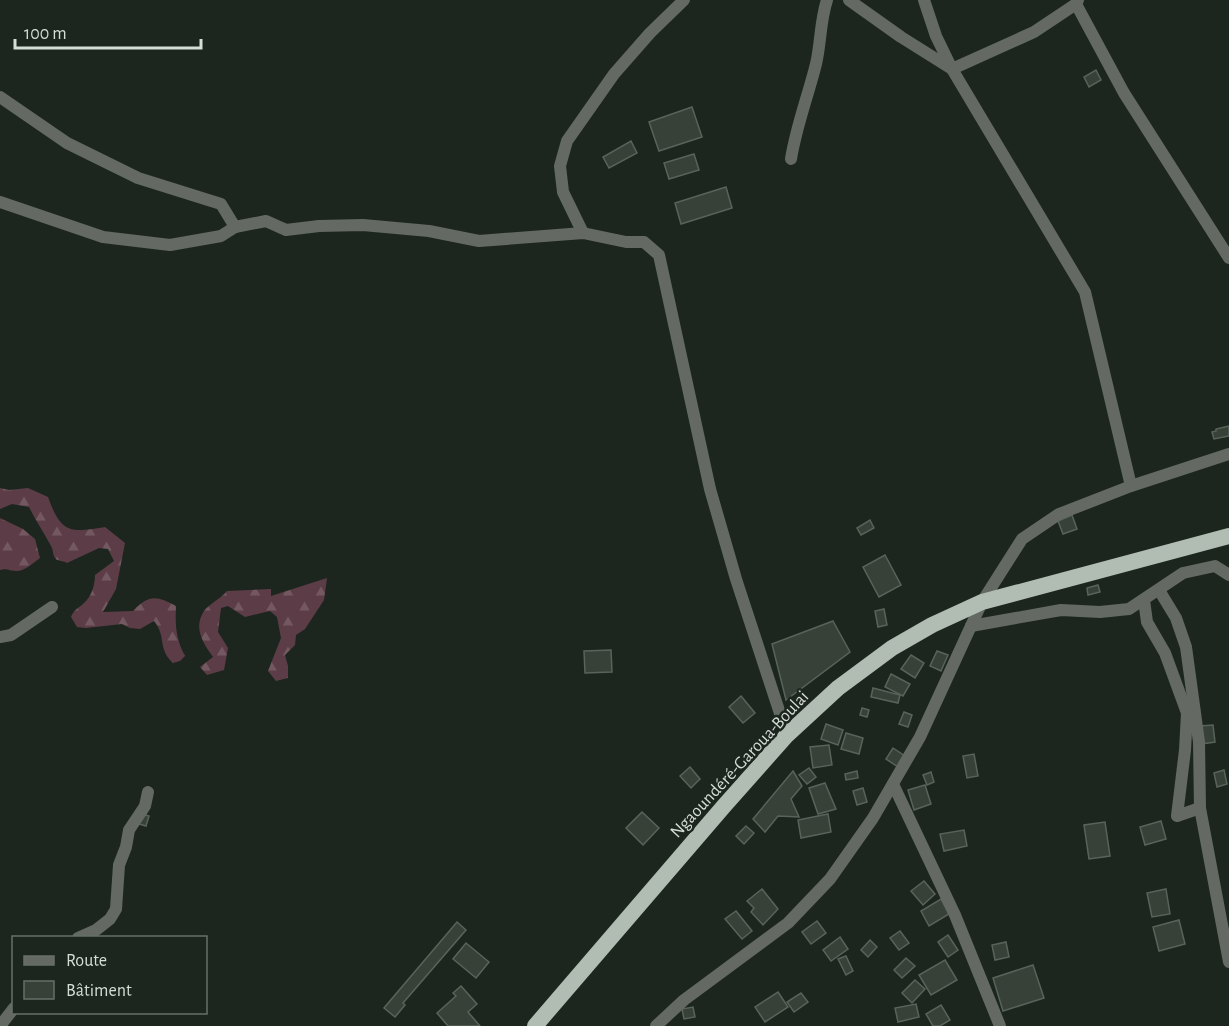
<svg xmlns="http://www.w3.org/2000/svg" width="1229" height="1026" viewBox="0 0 1229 1026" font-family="'Alegreya Sans',sans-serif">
  <defs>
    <pattern id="forest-firs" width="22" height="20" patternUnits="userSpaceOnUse" patternTransform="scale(1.5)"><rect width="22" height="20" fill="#5c3d47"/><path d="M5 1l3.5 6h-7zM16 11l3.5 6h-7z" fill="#735861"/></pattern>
  </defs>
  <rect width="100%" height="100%" fill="#1c261e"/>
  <g fill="url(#forest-firs)">
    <path d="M0 488 9 490 28 488 48 497C61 533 69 533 105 527L125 543 116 589 103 612 133 611C149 594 157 596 176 606 175 626 176 639 185 656L180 661 173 663C157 648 167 637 154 621L140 629 130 628 122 624 86 628 77 627 71 617C76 607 77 610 84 603 92 596 95 584 95 575L114 561 108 549 99 548 67 563C66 562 58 560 57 560 52 556 54 551 51 546 44 533 36 521 29 507L12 504 0 509Z"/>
    <path d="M0 518 23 529 35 539 40 558C33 563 25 571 16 571 9 571 7 568 0 570Z"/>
    <path d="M327 578 324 600 305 629 296 635 295 645 285 655 288 666V678L276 681 268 671 281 638 277 617 270 611 245 617 228 606 221 608 218 632 228 648 224 670 207 675 200 667 213 657C203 643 193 628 204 611 208 605 220 599 227 591L271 589V596Z"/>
  </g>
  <g fill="#374138" stroke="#58635a" stroke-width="1.5">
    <polygon points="1096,70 1101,80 1089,87 1084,77"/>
    <polygon points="692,107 702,137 659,151 649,122"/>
    <polygon points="631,141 637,153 609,168 603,157"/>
    <polygon points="694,154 699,170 669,179 664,163"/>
    <polygon points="726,187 732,208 681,224 675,203"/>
    <polygon points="1229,426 1229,436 1214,439 1212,432 1216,431 1216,429"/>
    <polygon points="1072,515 1077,529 1063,534 1058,521"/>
    <polygon points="870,520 874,528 861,535 857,528"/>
    <polygon points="885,555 901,585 879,597 863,567"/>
    <polygon points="1098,585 1100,592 1088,595 1087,588"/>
    <polygon points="884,609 887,625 878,627 875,611"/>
    <polygon points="833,621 850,652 786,700 772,644"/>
    <polygon points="611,650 612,672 585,673 584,651"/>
    <polygon points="937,651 948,655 941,671 930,666"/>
    <polygon points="911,655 924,663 915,678 901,669"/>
    <polygon points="891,674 910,684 903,696 885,687"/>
    <polygon points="873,688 900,695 898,703 871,697"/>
    <polygon points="741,696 755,713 743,723 729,707"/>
    <polygon points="862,708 869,710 867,717 860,715"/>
    <polygon points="904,712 912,715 908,727 899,724"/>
    <polygon points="826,724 843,730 838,745 821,739"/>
    <polygon points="1213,725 1215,742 1202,744 1200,726"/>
    <polygon points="846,733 863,738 859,754 841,749"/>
    <polygon points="829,745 832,765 813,768 810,747"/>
    <polygon points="893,748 905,756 898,767 886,759"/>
    <polygon points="974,754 978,776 967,778 963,756"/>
    <polygon points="690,767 700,779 691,788 680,776"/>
    <polygon points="809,768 816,777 807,784 799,775"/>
    <polygon points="1224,770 1227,784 1217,787 1214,773"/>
    <polygon points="793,771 802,786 791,799 799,817 778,816 765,832 753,819"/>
    <polygon points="857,771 858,778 846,780 845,774"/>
    <polygon points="931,772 934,782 927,785 923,775"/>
    <polygon points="825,783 836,809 818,814 809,788"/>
    <polygon points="925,785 931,804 914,810 908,790"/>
    <polygon points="863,788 867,802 857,805 853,791"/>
    <polygon points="642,812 659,828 643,845 626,828"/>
    <polygon points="142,814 149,816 146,826 139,824"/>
    <polygon points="828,814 831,832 801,838 798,820"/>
    <polygon points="1161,821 1166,839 1145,845 1140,827"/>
    <polygon points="1105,822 1110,856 1089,859 1084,825"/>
    <polygon points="746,826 754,833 744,844 736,836"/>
    <polygon points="964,830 967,846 944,851 940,834"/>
    <polygon points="924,881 935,894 923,905 911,891"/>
    <polygon points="762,889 778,909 763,925 751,912 754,908 747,901"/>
    <polygon points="1166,889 1170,914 1152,917 1147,893"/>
    <polygon points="941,899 949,914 929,926 921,911"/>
    <polygon points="736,911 752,931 742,939 725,919"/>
    <polygon points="1179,920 1185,944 1159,951 1153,927"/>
    <polygon points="817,921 826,933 811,944 802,932"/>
    <polygon points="457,922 466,930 403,1003 405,1005 395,1017 384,1008"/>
    <polygon points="900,931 909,943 899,950 890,938"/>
    <polygon points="948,935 958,950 948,957 938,942"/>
    <polygon points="840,937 848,949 831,961 823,950"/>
    <polygon points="870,940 877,947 868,957 861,950"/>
    <polygon points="1006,942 1009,957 995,960 992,945"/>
    <polygon points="466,943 489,962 476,978 453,959"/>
    <polygon points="846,956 853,971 846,975 838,959"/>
    <polygon points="906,958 915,966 902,978 894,970"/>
    <polygon points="945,960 957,980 931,995 919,975"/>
    <polygon points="1033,965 1044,998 1003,1011 993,978"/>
    <polygon points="915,980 925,989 912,1003 902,993"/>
    <polygon points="461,986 477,1004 468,1012 480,1026 448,1026 437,1013 456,996 453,993"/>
    <polygon points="778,992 788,1007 765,1022 755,1007"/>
    <polygon points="801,993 808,1002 794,1012 787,1002"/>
    <polygon points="916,1004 919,1017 898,1022 895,1008"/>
    <polygon points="941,1005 950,1020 940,1026 933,1026 926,1014"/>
    <polygon points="693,1007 695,1017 684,1019 682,1009"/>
  </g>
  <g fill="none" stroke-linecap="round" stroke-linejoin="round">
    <g stroke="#646964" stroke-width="12">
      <polyline points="849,0 901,37 952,69 1034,32 1076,4 1078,0"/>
      <polyline points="924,0 936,36 952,69 1085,292 1131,486"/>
      <polyline points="1076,4 1124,93 1229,258"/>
      <polyline points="0,97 67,143 138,178 221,204 235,227"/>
      <path d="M791 159C796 127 808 96 816 64 821 43 820 21 827 0"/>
      <polyline points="583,233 563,192 560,166 567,141 614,74 650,33 684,0"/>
      <polyline points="1159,590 1176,618 1186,647 1199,742 1200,808 1229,962"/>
      <polyline points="1144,600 1147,622 1165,653 1187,713 1185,750 1177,816 1200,808"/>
      <polyline points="971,626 1061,610 1100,612 1129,609 1183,573 1215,566 1229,575"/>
      <polyline points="0,637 11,635 52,607"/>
      <polyline points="893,784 955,915 1000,1026"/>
      <polyline points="78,938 96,930 110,919 116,909 119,865 126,847 129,830 145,806 148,792"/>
      <polyline points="0,1026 14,1008"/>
    </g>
    <g stroke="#646964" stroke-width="12">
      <polyline points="0,202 103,237 170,245 221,236 235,227 266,221 286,230 319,226 363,225 429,231 479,241 583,233 626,242 644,242 659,255 710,489 736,579 787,735"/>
      <polyline points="656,1026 684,1000 788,923 830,879 873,818 920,737 982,602 1022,539 1059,514 1131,486 1229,454"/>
    </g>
    <polyline stroke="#b1bcb2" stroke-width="16" points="535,1026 724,806 787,735 838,688 892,648 932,625 982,602 1229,536"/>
  </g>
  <g text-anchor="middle" stroke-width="5" stroke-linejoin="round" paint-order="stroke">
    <g font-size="18" fill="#d6dcd7" stroke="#1c261e">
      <text transform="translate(739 764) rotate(-47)" y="6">Ngaoundéré-Garoua-Boulai</text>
    </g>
  </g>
  <rect x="12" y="936" width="195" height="78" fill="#1c261e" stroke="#666f68" stroke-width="1.5"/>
  <rect x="24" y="956" width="30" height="9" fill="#646964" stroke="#666f68" stroke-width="1.5"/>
  <text x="66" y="966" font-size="18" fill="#d6dcd7">Route</text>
  <rect x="24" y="981" width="30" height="18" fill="#374138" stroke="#666f68" stroke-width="1.5"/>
  <text x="66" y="996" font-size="18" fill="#d6dcd7">Bâtiment</text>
  <path d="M15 39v9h186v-9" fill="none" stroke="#d6dcd7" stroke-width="3"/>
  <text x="24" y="39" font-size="18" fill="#d6dcd7" stroke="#1c261e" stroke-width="4.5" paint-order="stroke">100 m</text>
</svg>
